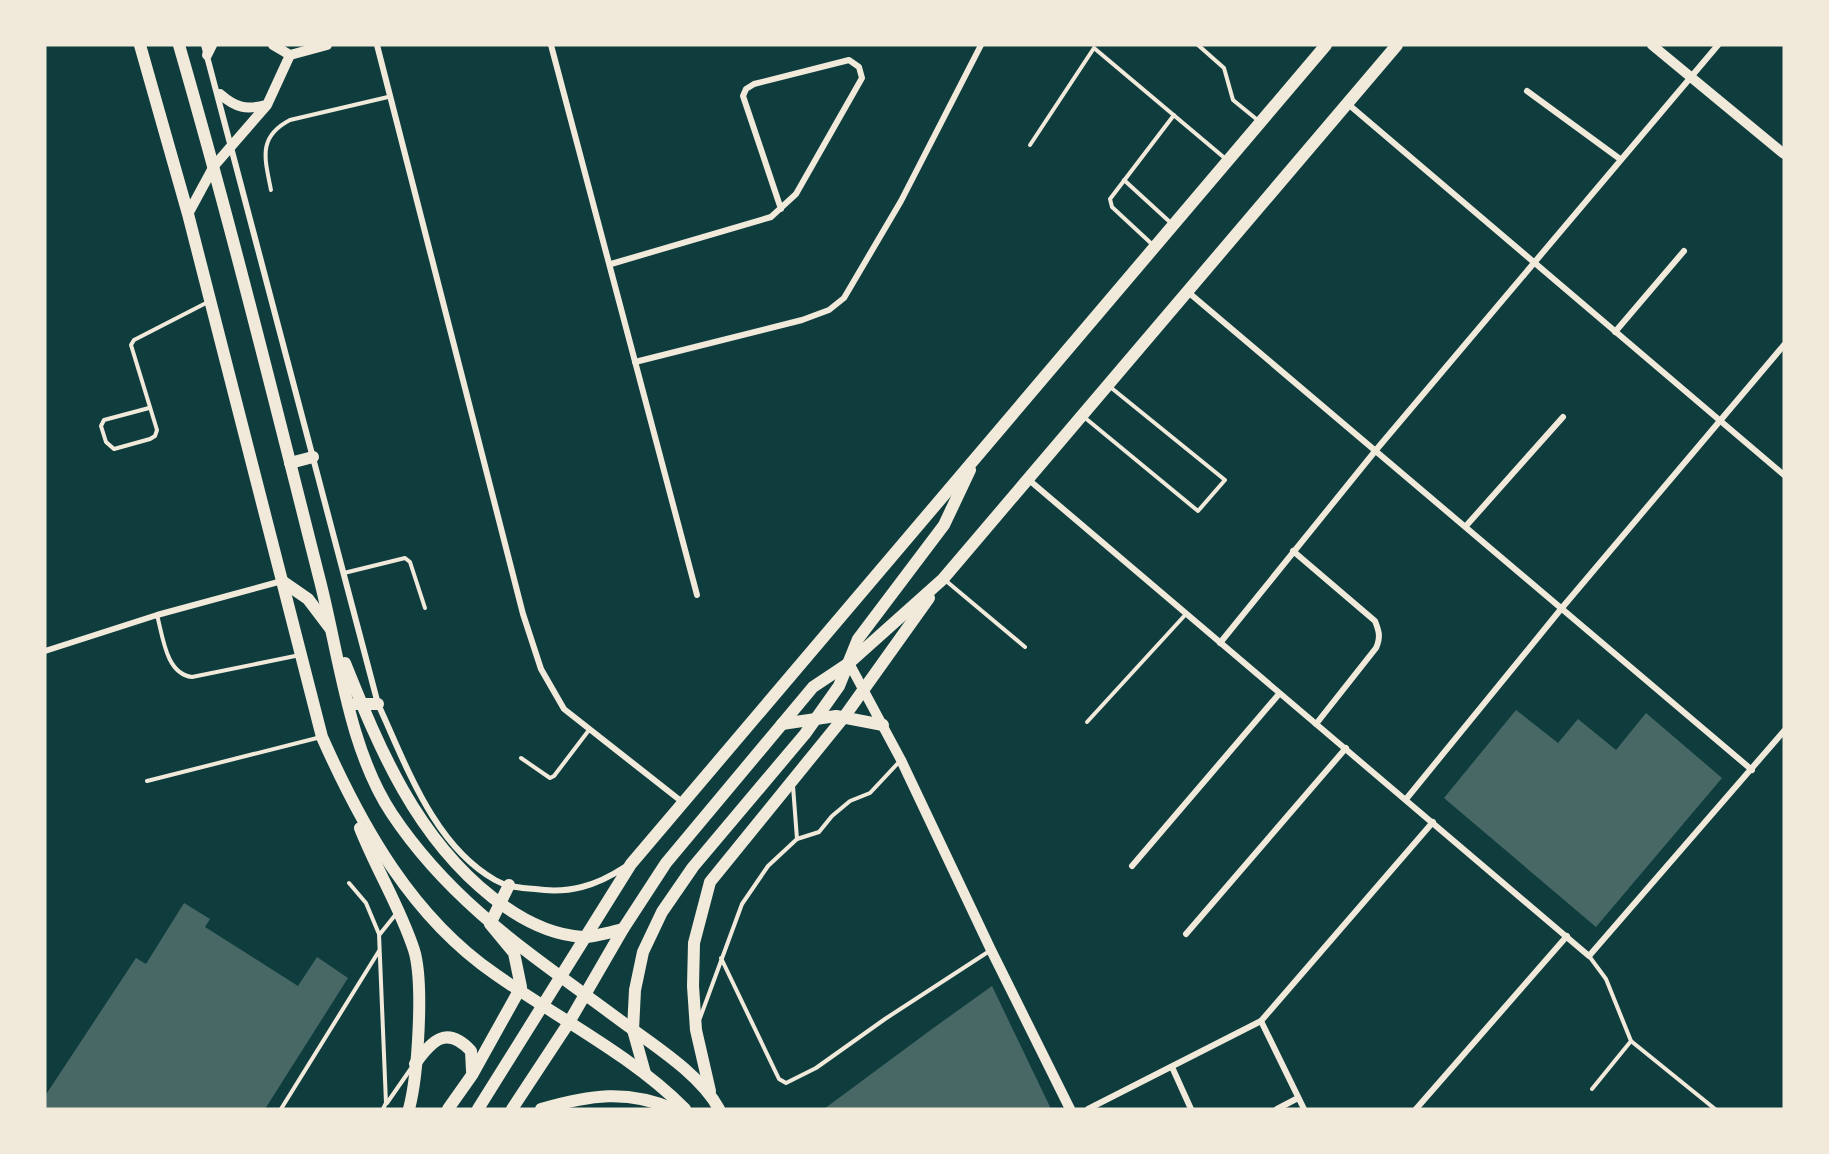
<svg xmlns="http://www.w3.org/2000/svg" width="1829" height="1154" viewBox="0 0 1829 1154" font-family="Helvetica,sans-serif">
  <rect width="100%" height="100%" fill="#0f3d3e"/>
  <g fill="#486865">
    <polygon points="1516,710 1558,743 1578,719 1616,750 1646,713 1722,778 1596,927 1444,798"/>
    <polygon points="184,903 210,919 205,927 298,986 317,957 348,978 265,1109 45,1109 45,1096 136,958 146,964"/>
    <polygon points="992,986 1051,1109 824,1109 932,1029"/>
  </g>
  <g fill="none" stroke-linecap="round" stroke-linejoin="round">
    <g stroke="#f1e9da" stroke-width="4">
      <polyline points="1198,45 1224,68 1233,100 1260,122"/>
      <polyline points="1030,145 1094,48 1227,160"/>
      <polyline points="1124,180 1171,223"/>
      <path d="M271 190C265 159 257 137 290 120L388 97"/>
      <polyline points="1154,246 1112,207 1110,199 1174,115"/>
      <polyline points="149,408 104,420 101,426 106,442 114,449 150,439 155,436 157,430 131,345 134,340 208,302"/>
      <polyline points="1084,417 1198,511 1225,480 1109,386"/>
      <polyline points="344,573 405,558 410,562 425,608"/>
      <polyline points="945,580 1025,647"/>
      <path d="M157 615C163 637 166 674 192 677L300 655"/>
      <polyline points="1087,722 1186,614"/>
      <polyline points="521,758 550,778 554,776 589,730"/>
      <polyline points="147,781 321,737"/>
      <polyline points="793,786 797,839"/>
      <polyline points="349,883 366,903 379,934 386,1103 383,1109"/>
      <polyline points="380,934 396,914"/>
      <polyline points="1589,956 1606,979 1631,1041 1592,1089"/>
      <polyline points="721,958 779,1079 786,1083 816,1068 885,1019 991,950"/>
      <polyline points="700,1018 742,904 768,866 797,839 819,832 832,816 850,801 870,793 900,761"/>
      <polyline points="1631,1041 1715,1109"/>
      <polyline points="387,1103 412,1067"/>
      <polyline points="281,1109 379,951"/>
    </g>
    <g stroke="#f1e9da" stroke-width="6">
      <path d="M204 45 378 704C406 764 433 845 495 880 507 887 521 888 535 889 569 894 596 886 625 867"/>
      <polyline points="377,45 523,614 541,669 564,709 681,801"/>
      <polyline points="551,45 697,595"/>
      <polyline points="1527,91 1620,159"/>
      <polyline points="1348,104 1784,475"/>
      <polyline points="611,264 771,217 796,194 862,78 859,67 849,60 754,84 746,89 743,96 781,209"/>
      <polyline points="1188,292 1752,770"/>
      <polyline points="1615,332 1684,251"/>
      <polyline points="635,362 802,320 829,310 844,298 901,201 981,45"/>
      <polyline points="1029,480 1589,956 1784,731"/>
      <polyline points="1466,526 1563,417"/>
      <path d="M1293 551 1375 621C1379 631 1381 637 1376 648L1316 724"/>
      <polyline points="1220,643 1376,450 1718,45"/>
      <polyline points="45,651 157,615 282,581"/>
      <polyline points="1407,798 1561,609 1784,345"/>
      <polyline points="1132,866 1279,694"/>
      <polyline points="1186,934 1346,748"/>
      <polyline points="1261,1021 1304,1109"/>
      <polyline points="1172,1067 1191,1109"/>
      <polyline points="1088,1109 1261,1021 1433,822"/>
      <polyline points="1277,1109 1298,1098"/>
      <polyline points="1416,1109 1567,936"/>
    </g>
    <g stroke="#f1e9da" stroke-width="10">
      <polyline points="273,45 290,55 327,45"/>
      <polyline points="1652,45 1784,154"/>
      <polyline points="207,55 212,45"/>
      <path d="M220 94C236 108 246 110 266 105"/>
      <polyline points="188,214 214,166 267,105 290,55"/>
      <polyline points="849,663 901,760 991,950 1070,1109"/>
    </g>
    <g stroke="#f1e9da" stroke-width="12">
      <path d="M140 45 188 214 322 737C362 827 412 917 495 974 556 1017 633 1056 685 1109"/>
      <path d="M179 45C230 221 274 399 319 577 339 653 348 748 392 814 452 904 532 955 617 1018 650 1043 700 1073 719 1109"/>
      <polyline points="290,463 313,457"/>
      <polyline points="282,581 308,599 330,628"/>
      <path d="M345 663C380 750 416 837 492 897 517 917 549 935 583 937 595 937 611 932 623 929"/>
      <polyline points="355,704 378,704"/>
      <polyline points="782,724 836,716 883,725"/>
      <path d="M360 828C376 869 400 907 414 950 424 982 418 1075 409 1109"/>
      <path d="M415 1064C432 1040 447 1025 471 1051L472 1071"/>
      <polyline points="645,1073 633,1030 635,990 643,952 662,912 693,867 805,734 839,686 858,639 944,525 970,470"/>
      <polyline points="710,1091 696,1030 693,986 694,943 710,882 844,717 929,598"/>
      <polyline points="448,1109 472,1075 521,987 514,953 490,924 509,885"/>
      <polyline points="478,1109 631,864 1326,45"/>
      <polyline points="512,1109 568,1024 623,929 666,863 813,687 849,663 943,579 1397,45"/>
      <path d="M541 1109C590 1095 626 1089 674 1109"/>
    </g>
  </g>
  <rect width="1829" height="1154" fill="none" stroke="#f1e9da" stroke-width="93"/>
</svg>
